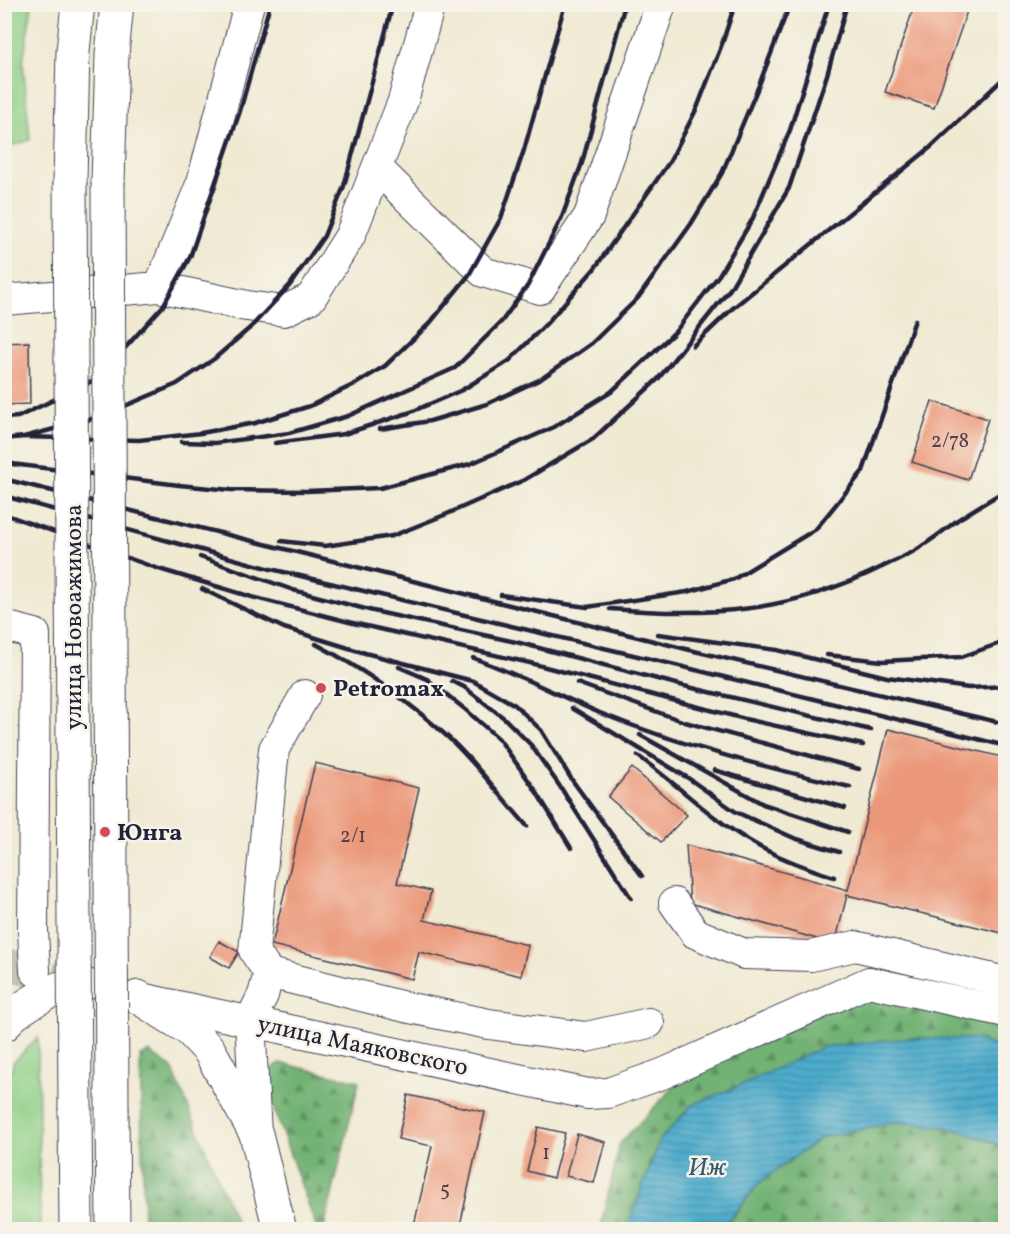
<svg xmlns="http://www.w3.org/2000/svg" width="1010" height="1234" viewBox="0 0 1010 1234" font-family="Vollkorn,serif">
  <defs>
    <pattern id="forest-firs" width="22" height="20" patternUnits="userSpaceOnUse" patternTransform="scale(1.5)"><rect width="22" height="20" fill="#72b274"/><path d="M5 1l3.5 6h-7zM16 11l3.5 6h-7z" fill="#5d9060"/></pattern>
    <pattern id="water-rules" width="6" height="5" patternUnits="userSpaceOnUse" patternTransform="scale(1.5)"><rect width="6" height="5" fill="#4eaccc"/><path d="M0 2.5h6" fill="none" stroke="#408ca7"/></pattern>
  </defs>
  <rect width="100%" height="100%" fill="#f7f3e8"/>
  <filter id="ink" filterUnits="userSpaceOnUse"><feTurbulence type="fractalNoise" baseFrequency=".0167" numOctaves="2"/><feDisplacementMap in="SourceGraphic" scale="12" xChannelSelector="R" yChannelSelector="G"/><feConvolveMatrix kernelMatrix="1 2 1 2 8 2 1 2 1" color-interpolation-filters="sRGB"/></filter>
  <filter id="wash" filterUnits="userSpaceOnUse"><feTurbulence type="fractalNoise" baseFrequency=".008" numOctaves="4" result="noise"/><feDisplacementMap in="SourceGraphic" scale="24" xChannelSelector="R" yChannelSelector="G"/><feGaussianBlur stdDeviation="1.35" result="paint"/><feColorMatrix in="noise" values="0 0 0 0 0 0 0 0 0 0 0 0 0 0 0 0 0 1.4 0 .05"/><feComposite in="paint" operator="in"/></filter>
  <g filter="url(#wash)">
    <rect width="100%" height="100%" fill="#f0ead3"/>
    <g fill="#8ecf87" stroke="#587861" stroke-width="1.5">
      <polygon points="5,4 32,5 23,62 30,140 5,148"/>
      <polygon points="38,1037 40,1229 5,1229 5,1093 13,1063"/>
    </g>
    <g fill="url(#forest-firs)" stroke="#4a6a58" stroke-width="1.5">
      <polygon points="869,989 1005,1022 1005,1049 974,1039 737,1087 692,1105 660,1140 627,1229 600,1230 620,1143 684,1076"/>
      <polygon points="149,1052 172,1068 239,1229 144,1229 140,1056"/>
      <polygon points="280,1063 359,1081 324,1229 317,1229 268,1093 267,1072"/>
      <path d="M898 1122C934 1126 975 1128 1005 1150V1229L723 1230 759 1183 822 1137Z"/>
    </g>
    <polygon fill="url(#water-rules)" stroke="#386784" stroke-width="1.5" points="910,1038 974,1039 1005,1049 1005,1150 994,1142 946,1127 898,1122 822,1137 759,1183 722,1229 627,1229 660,1140 692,1105 737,1087 822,1047"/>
    <g id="blocks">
      <g fill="#eb9879">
        <polygon points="915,4 947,4 967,11 934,108 885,92"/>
        <polygon points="29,342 30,404 4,405 4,343"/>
        <polygon points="932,401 988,419 968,480 912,462"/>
        <polygon points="888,729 1006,758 1006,934 847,895 835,944 690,903 686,845 848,890"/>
        <polygon points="315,763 419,788 397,883 431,891 424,920 528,945 521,976 419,952 412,979 272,945"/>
        <polygon points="632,768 687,815 661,842 608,797"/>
        <polygon points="219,941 239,952 229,968 210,957"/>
        <polygon points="408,1095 485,1112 459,1230 413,1230 432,1146 398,1139"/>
        <polygon points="538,1127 565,1133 553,1178 527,1171"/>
        <polygon points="577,1134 605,1142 594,1183 566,1176"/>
      </g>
    </g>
  </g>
  <g filter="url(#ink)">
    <use href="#blocks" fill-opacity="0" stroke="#414052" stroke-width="1.5"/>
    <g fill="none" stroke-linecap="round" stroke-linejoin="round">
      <polyline stroke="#c7c2b5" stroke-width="33" stroke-dasharray="33 16" stroke-linecap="butt" points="4,964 64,979"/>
      <defs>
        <g id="minor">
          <polyline points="377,168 483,272 540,289 589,216 661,4"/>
          <polyline points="159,287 247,306 284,311 311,298 350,236 403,101 430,4"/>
          <polyline points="4,300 159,287 202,182 249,4"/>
          <polyline points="4,626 35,634 33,930 35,971"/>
          <polyline points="674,903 695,933 744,954 811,956 855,946 1006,982"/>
          <polyline points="269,973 405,1007 489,1024 586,1037 649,1023"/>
          <polyline points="145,999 588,1094 608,1093 662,1074 869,982 1006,1012"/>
          <polyline points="256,1134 250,1021 263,995 269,973 254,951 274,749 305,695"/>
        </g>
        <g id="major">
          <polyline points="70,182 73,51 78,4"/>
          <polyline points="108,182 112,54 117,4"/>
          <polyline points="138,997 189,1029 209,1050 256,1134 280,1230"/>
          <path d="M4 1025C12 1012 45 993 60 988 67 985 76 985 84 984"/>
          <polyline points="75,1111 76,1230"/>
          <polyline points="112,1111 113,1230"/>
        </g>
      </defs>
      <use href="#minor" stroke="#414052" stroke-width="32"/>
      <use href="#major" stroke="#414052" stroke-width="35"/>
      <use href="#minor" stroke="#fff" stroke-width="30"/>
      <use href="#major" stroke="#fff" stroke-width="33"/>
      <g stroke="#22223b" stroke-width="4.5">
        <polyline points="693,346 733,308 931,147 1006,76"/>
        <polyline points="4,418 18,417 97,379 163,306 190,257 240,111 270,4"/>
        <polyline points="380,429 430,421 487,404 541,379 592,343 638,298 691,224 722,173 759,85 790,4"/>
        <polyline points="24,437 139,440 201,433 255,423 310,406 357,383 385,366 430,323 469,275 501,218 524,150 565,4"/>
        <polyline points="4,439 24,437 99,417 177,384 214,359 251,327 290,285 324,236 344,186 393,4"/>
        <polyline points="181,442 215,443 289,433 348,416 455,368 502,321 528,285 562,217 582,163 625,4"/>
        <polyline points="275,443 344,434 411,412 462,390 509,361 547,323 595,268 670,161 697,108 722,44 735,4"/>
        <polyline points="4,463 179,485 231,490 307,491 380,488 470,464 552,428 611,392 675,332 719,275 752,220 790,130 829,4"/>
        <polyline points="4,479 694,651 1006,724"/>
        <polyline points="4,496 271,569 663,662 1006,746"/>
        <polyline points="4,514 159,569 252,597 353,623 530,663 745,719 863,745"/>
        <polyline points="281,541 325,546 392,536 447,514 524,480 593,439 658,379 730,289 789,188 827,75 847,4"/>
        <polyline points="200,557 293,590 373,611 516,642 684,686 871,730"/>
        <polyline points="202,589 284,628 365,653 473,681 515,705 541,730 572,780 642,876"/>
        <polyline points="501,595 587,607 687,592 734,579 816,529 863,471 915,320"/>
        <path d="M610 609C712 617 788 613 882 567 895 560 910 555 922 546 935 538 947 528 959 519 974 509 990 500 1006 490"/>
        <polyline points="658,634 777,650 887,677 969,688 1006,686"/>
        <path d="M316 644C365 670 410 702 451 740 478 766 502 798 527 826"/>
        <polyline points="827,655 882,661 961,657 1006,641"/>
        <path d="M473 658C516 673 557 695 600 713 681 746 765 767 850 787"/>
        <polyline points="399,667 427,679 466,710 499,739 534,788 571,848"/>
        <polyline points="452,681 464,687 504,718 531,745 561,788 631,898"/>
        <polyline points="577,683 685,722 859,769"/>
        <polyline points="572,708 688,778 736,812 794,838 839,852"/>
        <polyline points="640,735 763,804 848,832"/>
        <path d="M638 756C677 784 711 819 753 843 778 858 806 868 834 877"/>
        <polyline points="714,770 845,808"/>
      </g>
      <defs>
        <g id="major-bridge">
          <polyline points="70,182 75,1111"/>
          <polyline points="108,182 112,1111"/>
        </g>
      </defs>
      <use href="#major-bridge" stroke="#414052" stroke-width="35" stroke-linecap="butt"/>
      <use href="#major-bridge" stroke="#fff" stroke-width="33"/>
    </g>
  </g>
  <g fill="#d1495b" stroke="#f7f3e8" stroke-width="2">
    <circle cx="321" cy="688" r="6"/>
    <circle cx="105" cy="832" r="6"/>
  </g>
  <g text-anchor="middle" stroke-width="5" stroke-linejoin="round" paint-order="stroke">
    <g font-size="21" fill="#54404a">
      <text x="950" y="447">2/78</text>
      <text x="353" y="842">2/1</text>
      <text x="546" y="1159">1</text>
      <text x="445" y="1195">5</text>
    </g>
    <g font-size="24" fill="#22223b" stroke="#f7f3e8">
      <text transform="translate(73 617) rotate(-90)" y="8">улица Новоажимова</text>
      <text transform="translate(363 1045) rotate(12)" y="8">улица Маяковского</text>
    </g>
    <g font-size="24" font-weight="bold" fill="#22223b" stroke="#f7f3e8" text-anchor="start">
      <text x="333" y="696">Petromax</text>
      <text x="117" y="840">Юнга</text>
    </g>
    <g font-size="26" font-style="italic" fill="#345975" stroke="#f7f3e8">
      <text x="707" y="1175">Иж</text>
    </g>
  </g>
  <rect width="1010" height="1234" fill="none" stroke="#f7f3e8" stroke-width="24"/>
</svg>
